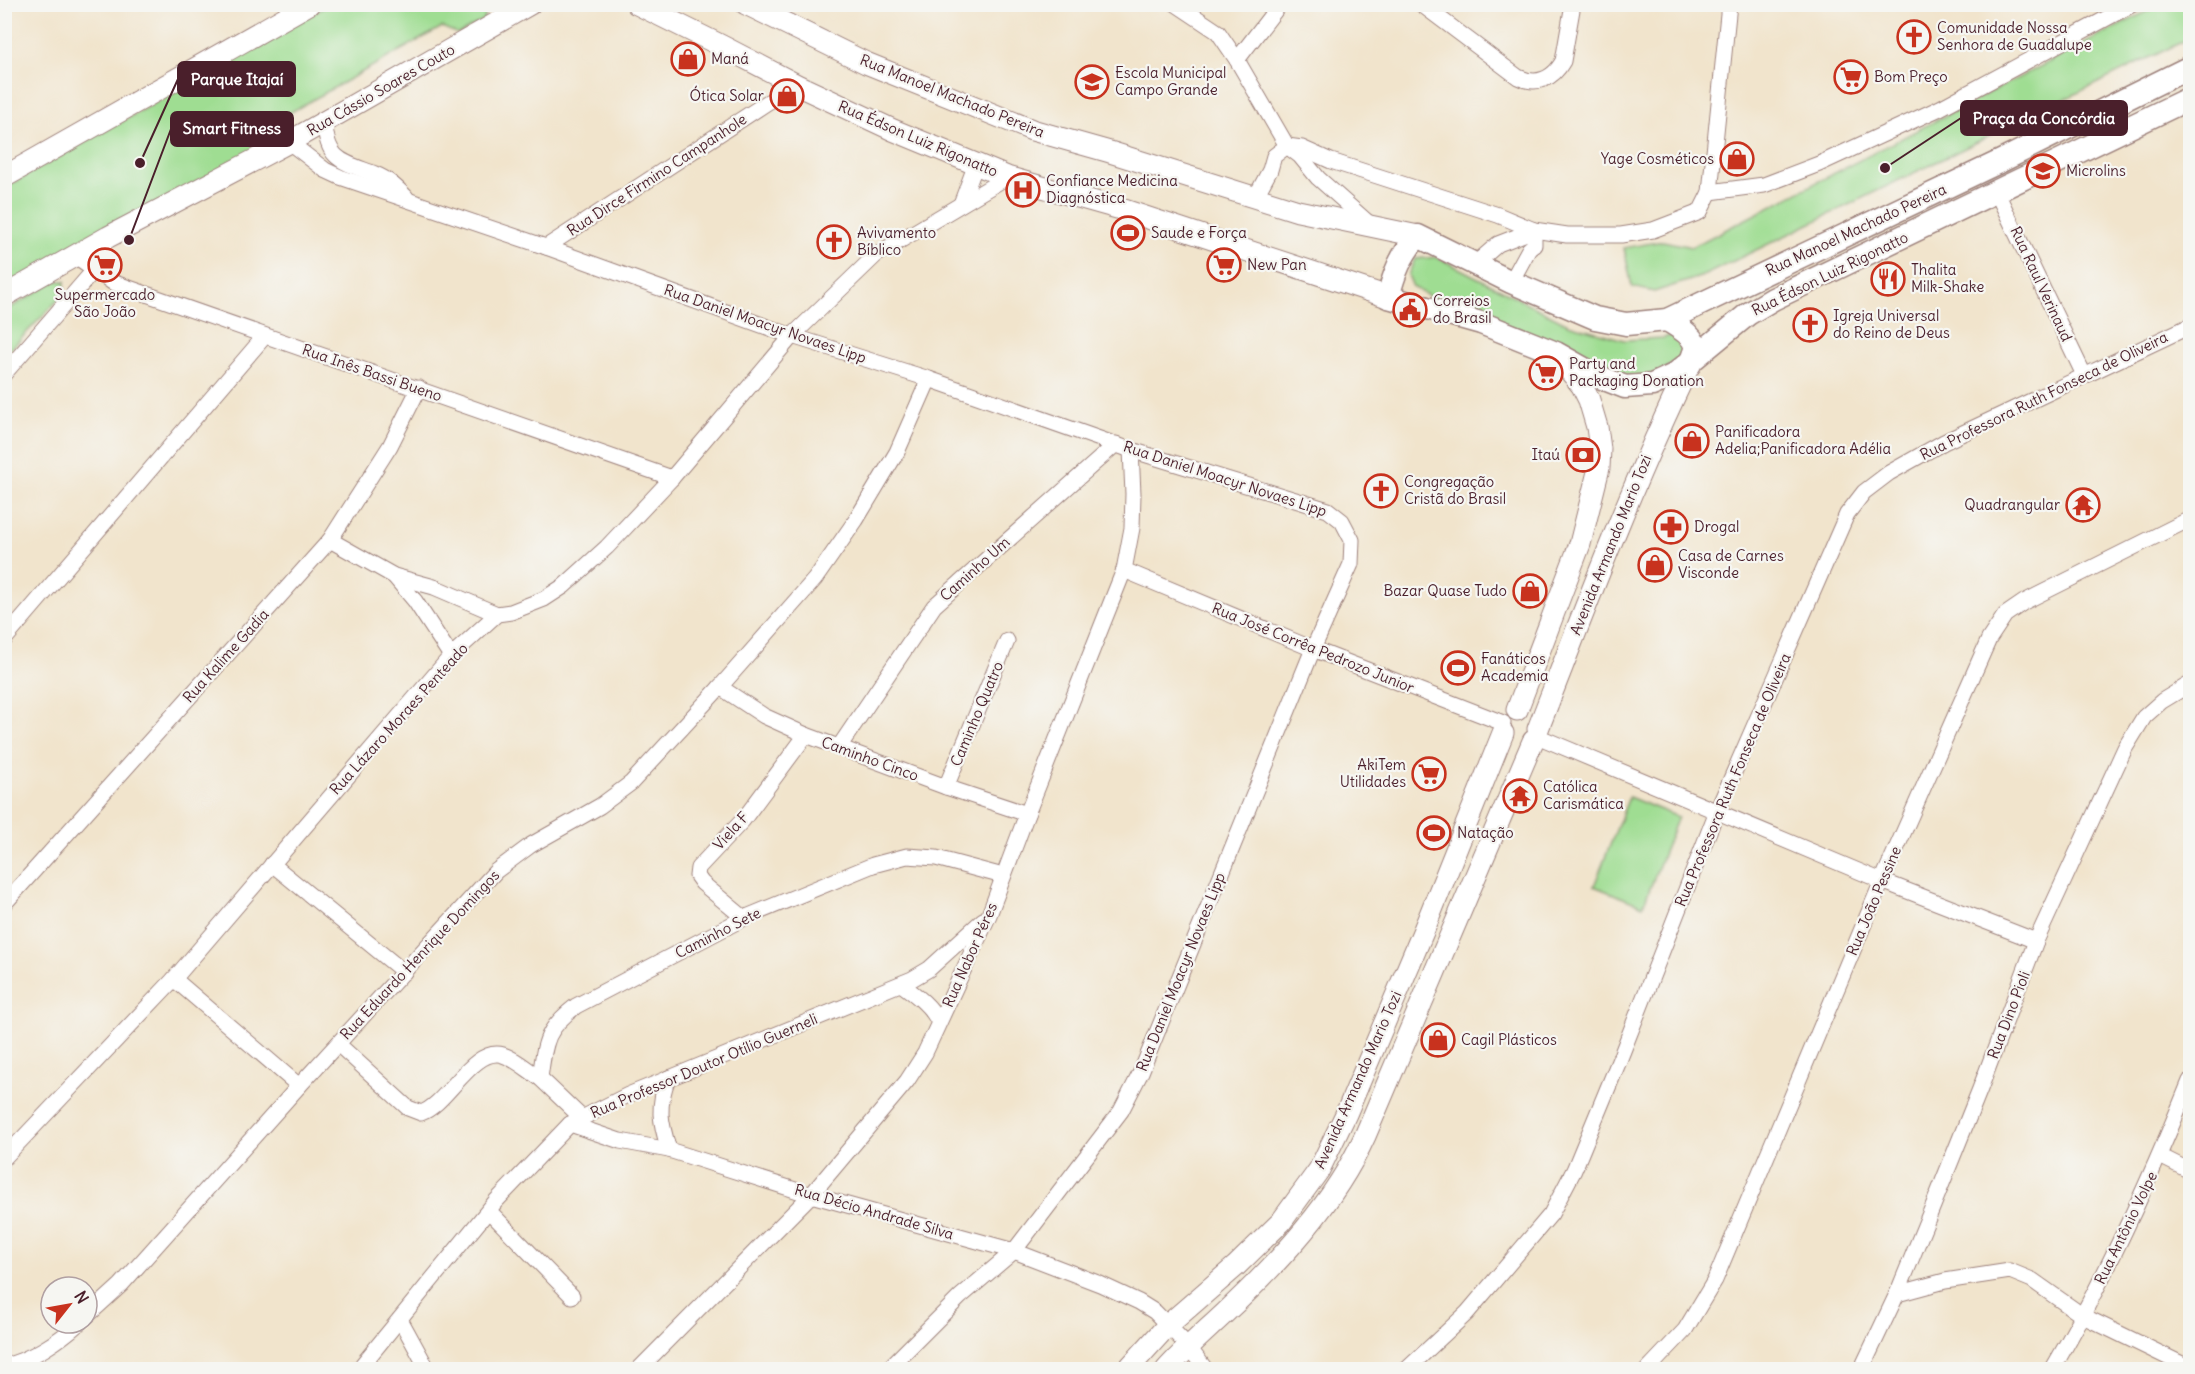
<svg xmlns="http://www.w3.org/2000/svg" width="2195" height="1374" viewBox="0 0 2195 1374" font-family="Delius,sans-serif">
  <rect width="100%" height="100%" fill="#f6f6f2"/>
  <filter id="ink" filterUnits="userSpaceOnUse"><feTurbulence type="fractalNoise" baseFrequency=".0167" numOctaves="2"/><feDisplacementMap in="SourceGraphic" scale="12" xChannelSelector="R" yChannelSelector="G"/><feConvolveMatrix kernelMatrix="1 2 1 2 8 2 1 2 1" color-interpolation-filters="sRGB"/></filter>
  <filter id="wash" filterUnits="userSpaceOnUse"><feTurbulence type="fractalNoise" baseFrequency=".008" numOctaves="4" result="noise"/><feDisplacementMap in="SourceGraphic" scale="24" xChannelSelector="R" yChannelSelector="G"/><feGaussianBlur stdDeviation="1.35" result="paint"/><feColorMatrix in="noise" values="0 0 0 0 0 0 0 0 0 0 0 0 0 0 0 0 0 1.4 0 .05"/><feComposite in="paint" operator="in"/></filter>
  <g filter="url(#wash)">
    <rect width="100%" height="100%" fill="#f1e4cc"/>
    <g fill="#9fdd92" stroke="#747e5e" stroke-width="1.5">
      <polygon points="328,5 488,5 484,20 458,34 442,27 282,117 276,138 5,290 4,188"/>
      <polygon points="2159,5 2190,5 2190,38 1703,276 1654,292 1632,287 1624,248 1663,241 1692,247"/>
      <polygon points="1437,257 1568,324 1624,340 1664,338 1674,334 1685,342 1686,355 1649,379 1609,375 1435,300 1413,287 1408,275 1415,259"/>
      <polygon points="55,281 65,281 64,294 5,355 5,311"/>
      <polygon points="1629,797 1678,817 1643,906 1594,886"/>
    </g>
  </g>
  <g filter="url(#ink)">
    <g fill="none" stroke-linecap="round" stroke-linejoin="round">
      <defs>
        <g id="street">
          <polyline points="1176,4 1218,32 1237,60 1287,146 1300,156 1318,178 1372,226"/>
          <path d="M1421 4 1518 77C1537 86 1553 79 1563 61L1573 4"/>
          <polyline points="4,5 5,4"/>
          <polyline points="1237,60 1280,4"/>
          <path d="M325 122C326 161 344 162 375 174 388 179 397 188 406 197"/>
          <polyline points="289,142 325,170 340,177 546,247 792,336 929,379 1131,450 1328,510 1342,521 1352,540 1351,564 1313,649 1141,1072 1121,1111 1014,1251 960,1297 887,1370"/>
          <polyline points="1287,146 1302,148 1331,161 1498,215 1534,230 1567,235 1621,235 1653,230 1700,212 1710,192 1729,4"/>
          <polyline points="1710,192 1764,185 1819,164 1940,108 2133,4"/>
          <polyline points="1997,193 2084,375"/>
          <polyline points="1256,196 1270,170 1274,156 1287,146"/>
          <polyline points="961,204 976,164"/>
          <polyline points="546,247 768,102 799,86"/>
          <polyline points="77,257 112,282 672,478"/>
          <polyline points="1474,265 1498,244 1534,230"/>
          <polyline points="1511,282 1529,249 1534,245 1534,230"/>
          <polyline points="4,374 95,269"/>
          <polyline points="330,540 394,576 434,587 497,614"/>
          <polyline points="1124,570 1313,649 1503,723"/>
          <polyline points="394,576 415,601 451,656"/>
          <polyline points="4,640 264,337"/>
          <polyline points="720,687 764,716 806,735 946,787 1027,814"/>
          <polyline points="1537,736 1882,881 2036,941"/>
          <polyline points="839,747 934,606 1116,444"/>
          <polyline points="946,787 1007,641"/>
          <polyline points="272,864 404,972"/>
          <polyline points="4,904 330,540 390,446 419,388"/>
          <polyline points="744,918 702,883 697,876 698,868 743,820 806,735"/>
          <polyline points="174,979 299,1086"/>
          <path d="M901 984C917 996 930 1005 939 1022"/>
          <path d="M338 1044 408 1108 421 1113C447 1105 473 1046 503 1055 516 1059 529 1071 540 1078"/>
          <path d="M668 1078C657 1107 660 1121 669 1150"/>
          <path d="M582 1118 540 1078C545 1041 546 1029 576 1006L744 918 873 865 907 856 936 858 1003 876"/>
          <polyline points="570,1124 620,1141 669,1150 811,1195 1014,1251 1100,1284 1139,1302 1155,1312 1188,1346 1206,1370"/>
          <polyline points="2160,1156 2190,1171"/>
          <polyline points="4,1158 174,979 451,656 497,614 511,612 544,599 564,586 607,547 672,478 792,336 876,255 1007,177"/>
          <polyline points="489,1211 572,1296"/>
          <polyline points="1897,1294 1945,1281 2010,1271 2032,1280 2083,1316 2190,1368"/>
          <polyline points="87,1316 121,1285 299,1086 496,871 531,845 600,806 631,783 720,687 815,579 856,520 897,452 929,379"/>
          <polyline points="400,1319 428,1370"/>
          <path d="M4 1366C31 1360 59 1341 79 1323"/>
          <polyline points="358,1370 496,1201 570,1124 628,1095 912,979 929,969 983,920"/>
          <polyline points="638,1370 811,1195 907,1081 925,1053 989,915 1027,814 1124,570 1132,528 1133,494 1131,450"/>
          <polyline points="1406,1370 1467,1313 1551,1214 1574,1170 1619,1061 1717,811 1847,514 1864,492 1889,473 1944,442 2190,326"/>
          <polyline points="1647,1370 1685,1330 1715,1280 1882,881 1989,639 2005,615 2024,602 2190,519"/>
          <polyline points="1861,1370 1897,1294 1933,1206 1980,1089 2036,941 2125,748 2144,717 2162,701 2190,684"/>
          <path d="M2052 1370C2106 1278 2150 1180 2190 1081"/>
        </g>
        <g id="secondary">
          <polyline points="637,4 722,46 799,86 893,130 1007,177 1124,210 1388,297"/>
          <polyline points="746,4 866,63 1032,130 1110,152 1298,211 1418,236"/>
          <polyline points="4,177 309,4"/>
          <polyline points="4,296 108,237 289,142 530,4"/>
          <polyline points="1517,710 1580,544 1599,468 1600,449 1597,427 1589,400 1582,386 1556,354"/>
          <path d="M1538 729C1586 606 1632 483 1690 364"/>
          <polyline points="1127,1370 1168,1325 1236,1266 1281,1222 1319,1170 1346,1114 1423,932 1503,733"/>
          <path d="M1166 1370C1185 1349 1206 1331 1226 1312 1280 1261 1334 1204 1365 1136L1533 741"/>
        </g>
        <g id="primary">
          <path d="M2190 67 2001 161 1667 320 1626 324 1595 318 1511 282 1418 236C1401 254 1394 274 1388 297L1481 323 1556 353 1597 376 1625 387 1652 385 1674 375 1748 314 1773 299 2190 98"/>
          <path d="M1667 320C1676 326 1696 336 1695 349 1694 354 1691 360 1690 364"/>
        </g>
      </defs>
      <use href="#street" stroke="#9e827c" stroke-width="17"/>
      <use href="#secondary" stroke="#9e827c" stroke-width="23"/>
      <use href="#primary" stroke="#9e827c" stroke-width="25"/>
      <use href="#street" stroke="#fff" stroke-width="15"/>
      <use href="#secondary" stroke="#fff" stroke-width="21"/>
      <use href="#primary" stroke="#fff" stroke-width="22"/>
    </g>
  </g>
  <defs>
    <symbol id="church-ring" viewBox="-11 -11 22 22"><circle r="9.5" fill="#f6f6f2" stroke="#c8321e" stroke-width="1.5"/><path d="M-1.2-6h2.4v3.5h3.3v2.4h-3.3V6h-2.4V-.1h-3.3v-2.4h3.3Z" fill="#c8321e"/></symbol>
    <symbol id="shop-ring" viewBox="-11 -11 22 22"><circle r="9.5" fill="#f6f6f2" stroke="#c8321e" stroke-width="1.5"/><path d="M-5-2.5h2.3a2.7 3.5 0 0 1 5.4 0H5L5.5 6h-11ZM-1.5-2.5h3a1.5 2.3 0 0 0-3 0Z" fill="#c8321e"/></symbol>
    <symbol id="supermarket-ring" viewBox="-11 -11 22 22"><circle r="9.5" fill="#f6f6f2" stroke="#c8321e" stroke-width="1.5"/><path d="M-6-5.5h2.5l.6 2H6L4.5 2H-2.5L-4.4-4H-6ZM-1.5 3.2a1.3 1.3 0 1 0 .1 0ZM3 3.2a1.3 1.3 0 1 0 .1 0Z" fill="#c8321e"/></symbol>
    <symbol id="school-ring" viewBox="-11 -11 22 22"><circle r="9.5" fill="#f6f6f2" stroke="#c8321e" stroke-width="1.5"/><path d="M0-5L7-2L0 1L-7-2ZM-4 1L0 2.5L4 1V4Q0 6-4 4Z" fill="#c8321e"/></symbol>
    <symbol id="university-ring" viewBox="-11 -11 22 22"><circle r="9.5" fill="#f6f6f2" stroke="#c8321e" stroke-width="1.5"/><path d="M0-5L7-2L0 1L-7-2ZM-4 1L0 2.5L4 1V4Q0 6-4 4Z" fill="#c8321e"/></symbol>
    <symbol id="hospital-ring" viewBox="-11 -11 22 22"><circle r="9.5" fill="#f6f6f2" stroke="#c8321e" stroke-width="1.5"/><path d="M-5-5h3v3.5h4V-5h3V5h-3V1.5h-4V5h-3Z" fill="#c8321e"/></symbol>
    <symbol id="stadium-ring" viewBox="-11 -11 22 22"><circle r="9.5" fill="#f6f6f2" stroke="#c8321e" stroke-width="1.5"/><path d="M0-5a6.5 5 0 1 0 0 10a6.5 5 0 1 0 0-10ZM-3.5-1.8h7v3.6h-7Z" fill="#c8321e"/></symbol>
    <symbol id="restaurant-ring" viewBox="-11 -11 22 22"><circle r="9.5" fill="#f6f6f2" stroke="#c8321e" stroke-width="1.5"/><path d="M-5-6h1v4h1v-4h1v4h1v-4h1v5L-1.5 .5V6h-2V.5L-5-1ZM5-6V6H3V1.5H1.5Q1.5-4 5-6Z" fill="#c8321e"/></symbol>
    <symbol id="civic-ring" viewBox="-11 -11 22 22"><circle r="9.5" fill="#f6f6f2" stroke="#c8321e" stroke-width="1.5"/><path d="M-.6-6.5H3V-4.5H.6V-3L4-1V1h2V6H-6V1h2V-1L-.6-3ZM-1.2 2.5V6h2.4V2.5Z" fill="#c8321e"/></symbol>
    <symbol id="bank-ring" viewBox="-11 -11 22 22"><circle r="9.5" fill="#f6f6f2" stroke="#c8321e" stroke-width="1.5"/><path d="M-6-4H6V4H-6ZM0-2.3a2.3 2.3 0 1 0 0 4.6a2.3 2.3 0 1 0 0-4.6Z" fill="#c8321e"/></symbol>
    <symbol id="temple-ring" viewBox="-11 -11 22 22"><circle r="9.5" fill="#f6f6f2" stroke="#c8321e" stroke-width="1.5"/><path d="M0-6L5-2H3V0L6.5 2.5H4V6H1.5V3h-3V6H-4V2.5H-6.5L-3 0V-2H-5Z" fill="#c8321e"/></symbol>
    <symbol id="pharmacy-ring" viewBox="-11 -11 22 22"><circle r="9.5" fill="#f6f6f2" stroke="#c8321e" stroke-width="1.5"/><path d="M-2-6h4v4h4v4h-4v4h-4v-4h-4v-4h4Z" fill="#c8321e"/></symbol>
  </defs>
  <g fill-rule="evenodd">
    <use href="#church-ring" x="1895" y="18" width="38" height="38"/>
    <use href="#shop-ring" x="669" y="40" width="38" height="38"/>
    <use href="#supermarket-ring" x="1832" y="58" width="38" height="38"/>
    <use href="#school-ring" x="1073" y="63" width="38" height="38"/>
    <use href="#shop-ring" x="768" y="77" width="38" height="38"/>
    <use href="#shop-ring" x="1718" y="140" width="38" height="38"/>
    <use href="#university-ring" x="2024" y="152" width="38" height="38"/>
    <use href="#hospital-ring" x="1004" y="171" width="38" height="38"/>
    <use href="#stadium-ring" x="1109" y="214" width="38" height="38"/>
    <use href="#church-ring" x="815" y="223" width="38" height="38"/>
    <use href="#supermarket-ring" x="86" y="246" width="38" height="38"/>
    <use href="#supermarket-ring" x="1205" y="246" width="38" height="38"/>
    <use href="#restaurant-ring" x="1869" y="260" width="38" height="38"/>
    <use href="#civic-ring" x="1391" y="291" width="38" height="38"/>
    <use href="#church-ring" x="1791" y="306" width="38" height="38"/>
    <use href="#supermarket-ring" x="1527" y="354" width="38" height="38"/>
    <use href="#shop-ring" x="1673" y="422" width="38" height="38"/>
    <use href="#bank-ring" x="1564" y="436" width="38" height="38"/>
    <use href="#church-ring" x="1362" y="472" width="38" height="38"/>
    <use href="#temple-ring" x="2064" y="486" width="38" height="38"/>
    <use href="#pharmacy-ring" x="1652" y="508" width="38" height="38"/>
    <use href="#shop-ring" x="1636" y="546" width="38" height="38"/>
    <use href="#shop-ring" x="1511" y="572" width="38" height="38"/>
    <use href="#stadium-ring" x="1439" y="649" width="38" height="38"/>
    <use href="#supermarket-ring" x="1410" y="755" width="38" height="38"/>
    <use href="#temple-ring" x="1501" y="777" width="38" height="38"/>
    <use href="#stadium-ring" x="1415" y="814" width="38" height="38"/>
    <use href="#shop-ring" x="1419" y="1021" width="38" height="38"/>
  </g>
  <g text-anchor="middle" stroke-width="4.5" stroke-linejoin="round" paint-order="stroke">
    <g font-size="15" fill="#4a1f2b" stroke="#f6f6f2" text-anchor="start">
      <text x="1937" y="33">Comunidade Nossa<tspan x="1937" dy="17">Senhora de Guadalupe</tspan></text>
      <text x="711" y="64">Maná</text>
      <text x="1115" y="78">Escola Municipal<tspan x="1115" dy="17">Campo Grande</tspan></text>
      <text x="1874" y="82">Bom Preço</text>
      <text x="764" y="101" text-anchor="end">Ótica Solar</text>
      <text x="1714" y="164" text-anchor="end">Yage Cosméticos</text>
      <text x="2066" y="176">Microlins</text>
      <text x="1046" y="186">Confiance Medicina<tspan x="1046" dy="17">Diagnóstica</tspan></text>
      <text x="857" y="238">Avivamento<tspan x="857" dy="17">Bíblico</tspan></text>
      <text x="1151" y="238">Saude e Força</text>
      <text x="1247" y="270">New Pan</text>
      <text x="1911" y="275">Thalita<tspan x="1911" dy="17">Milk-Shake</tspan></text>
      <text x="105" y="300" text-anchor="middle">Supermercado<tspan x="105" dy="17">São João</tspan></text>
      <text x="1433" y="306">Correios<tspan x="1433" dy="17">do Brasil</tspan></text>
      <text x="1833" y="321">Igreja Universal<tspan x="1833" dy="17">do Reino de Deus</tspan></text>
      <text x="1569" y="369">Party and<tspan x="1569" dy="17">Packaging Donation</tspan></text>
      <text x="1715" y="437">Panificadora<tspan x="1715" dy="17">Adelia;Panificadora Adélia</tspan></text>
      <text x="1560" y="460" text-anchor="end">Itaú</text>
      <text x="1404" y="487">Congregação<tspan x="1404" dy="17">Cristã do Brasil</tspan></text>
      <text x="2060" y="510" text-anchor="end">Quadrangular</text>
      <text x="1694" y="532">Drogal</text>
      <text x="1678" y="561">Casa de Carnes<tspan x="1678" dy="17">Visconde</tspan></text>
      <text x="1507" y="596" text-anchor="end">Bazar Quase Tudo</text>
      <text x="1481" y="664">Fanáticos<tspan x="1481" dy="17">Academia</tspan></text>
      <text x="1406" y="770" text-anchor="end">AkiTem<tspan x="1406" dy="17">Utilidades</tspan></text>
      <text x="1543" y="792">Católica<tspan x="1543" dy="17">Carismática</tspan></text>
      <text x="1457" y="838">Natação</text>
      <text x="1461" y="1045">Cagil Plásticos</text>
    </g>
    <g font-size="15" fill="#4a1f2b" stroke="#f6f6f2">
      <text transform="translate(381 90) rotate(-30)" y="5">Rua Cássio Soares Couto</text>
      <text transform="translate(952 96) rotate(22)" y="5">Rua Manoel Machado Pereira</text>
      <text transform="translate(918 139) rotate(23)" y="5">Rua Édson Luiz Rigonatto</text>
      <text transform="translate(657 175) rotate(-33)" y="5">Rua Dirce Firmino Campanhole</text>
      <text transform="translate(1856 230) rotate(-25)" y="5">Rua Manoel Machado Pereira</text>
      <text transform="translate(1830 274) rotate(-26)" y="5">Rua Édson Luiz Rigonatto</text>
      <text transform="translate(2041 284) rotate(65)" y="5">Rua Raul Verinaud</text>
      <text transform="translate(765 324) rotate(19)" y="5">Rua Daniel Moacyr Novaes Lipp</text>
      <text transform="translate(372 373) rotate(19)" y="5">Rua Inês Bassi Bueno</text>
      <text transform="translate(2044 396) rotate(-26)" y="5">Rua Professora Ruth Fonseca de Oliveira</text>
      <text transform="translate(1225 479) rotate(18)" y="5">Rua Daniel Moacyr Novaes Lipp</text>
      <text transform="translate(1611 545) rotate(-68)" y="5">Avenida Armando Mario Tozi</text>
      <text transform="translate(975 569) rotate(-42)" y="5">Caminho Um</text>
      <text transform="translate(1313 648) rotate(22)" y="5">Rua José Corrêa Pedrozo Junior</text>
      <text transform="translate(226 656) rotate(-48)" y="5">Rua Kalime Gadia</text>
      <text transform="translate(977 714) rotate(-67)" y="5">Caminho Quatro</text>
      <text transform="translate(399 719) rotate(-48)" y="5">Rua Lázaro Moraes Penteado</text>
      <text transform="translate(870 759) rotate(20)" y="5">Caminho Cinco</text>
      <text transform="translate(1733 780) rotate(-67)" y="5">Rua Professora Ruth Fonseca de Oliveira</text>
      <text transform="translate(731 831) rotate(-48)" y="5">Viela F</text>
      <text transform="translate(1874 901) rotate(-67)" y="5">Rua João Pessine</text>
      <text transform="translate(718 933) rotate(-27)" y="5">Caminho Sete</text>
      <text transform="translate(420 955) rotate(-47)" y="5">Rua Eduardo Henrique Domingos</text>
      <text transform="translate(970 955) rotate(-66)" y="5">Rua Nabor Péres</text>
      <text transform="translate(1181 972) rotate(-68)" y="5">Rua Daniel Moacyr Novaes Lipp</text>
      <text transform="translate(2009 1015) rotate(-69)" y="5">Rua Dino Pioli</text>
      <text transform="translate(704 1066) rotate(-23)" y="5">Rua Professor Doutor Otílio Guerneli</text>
      <text transform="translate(1358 1080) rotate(-66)" y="5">Avenida Armando Mario Tozi</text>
      <text transform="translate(874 1212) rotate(16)" y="5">Rua Décio Andrade Silva</text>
      <text transform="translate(2126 1228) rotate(-64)" y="5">Rua Antônio Volpe</text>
    </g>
  </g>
  <path fill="none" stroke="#4a1f2b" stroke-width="2" d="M140 163L178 79M1885 168L1961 118M129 240L171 129"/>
  <g fill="#4a1f2b" stroke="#f6f6f2" stroke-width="2">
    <circle cx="140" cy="163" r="6"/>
    <circle cx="1885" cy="168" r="6"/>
    <circle cx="129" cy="240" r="6"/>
  </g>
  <g fill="#4a1f2b" stroke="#4a1f2b" stroke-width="2">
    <rect x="178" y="62" width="117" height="34" rx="6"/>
    <rect x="1961" y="101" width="166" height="34" rx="6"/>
    <rect x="171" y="112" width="122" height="34" rx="6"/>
  </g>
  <g font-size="16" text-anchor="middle" font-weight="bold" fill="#fff">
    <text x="237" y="85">Parque Itajaí</text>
    <text x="2044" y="124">Praça da Concórdia</text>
    <text x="232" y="134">Smart Fitness</text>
  </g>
  <rect width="2195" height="1374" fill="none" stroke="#f6f6f2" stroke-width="24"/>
  <g transform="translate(69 1305) rotate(59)"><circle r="28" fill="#f6f6f2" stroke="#b1a0a2" stroke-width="1.5"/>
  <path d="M0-4.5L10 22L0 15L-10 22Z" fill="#c8321e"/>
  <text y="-9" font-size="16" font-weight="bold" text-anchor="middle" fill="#4a1f2b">N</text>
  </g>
</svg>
